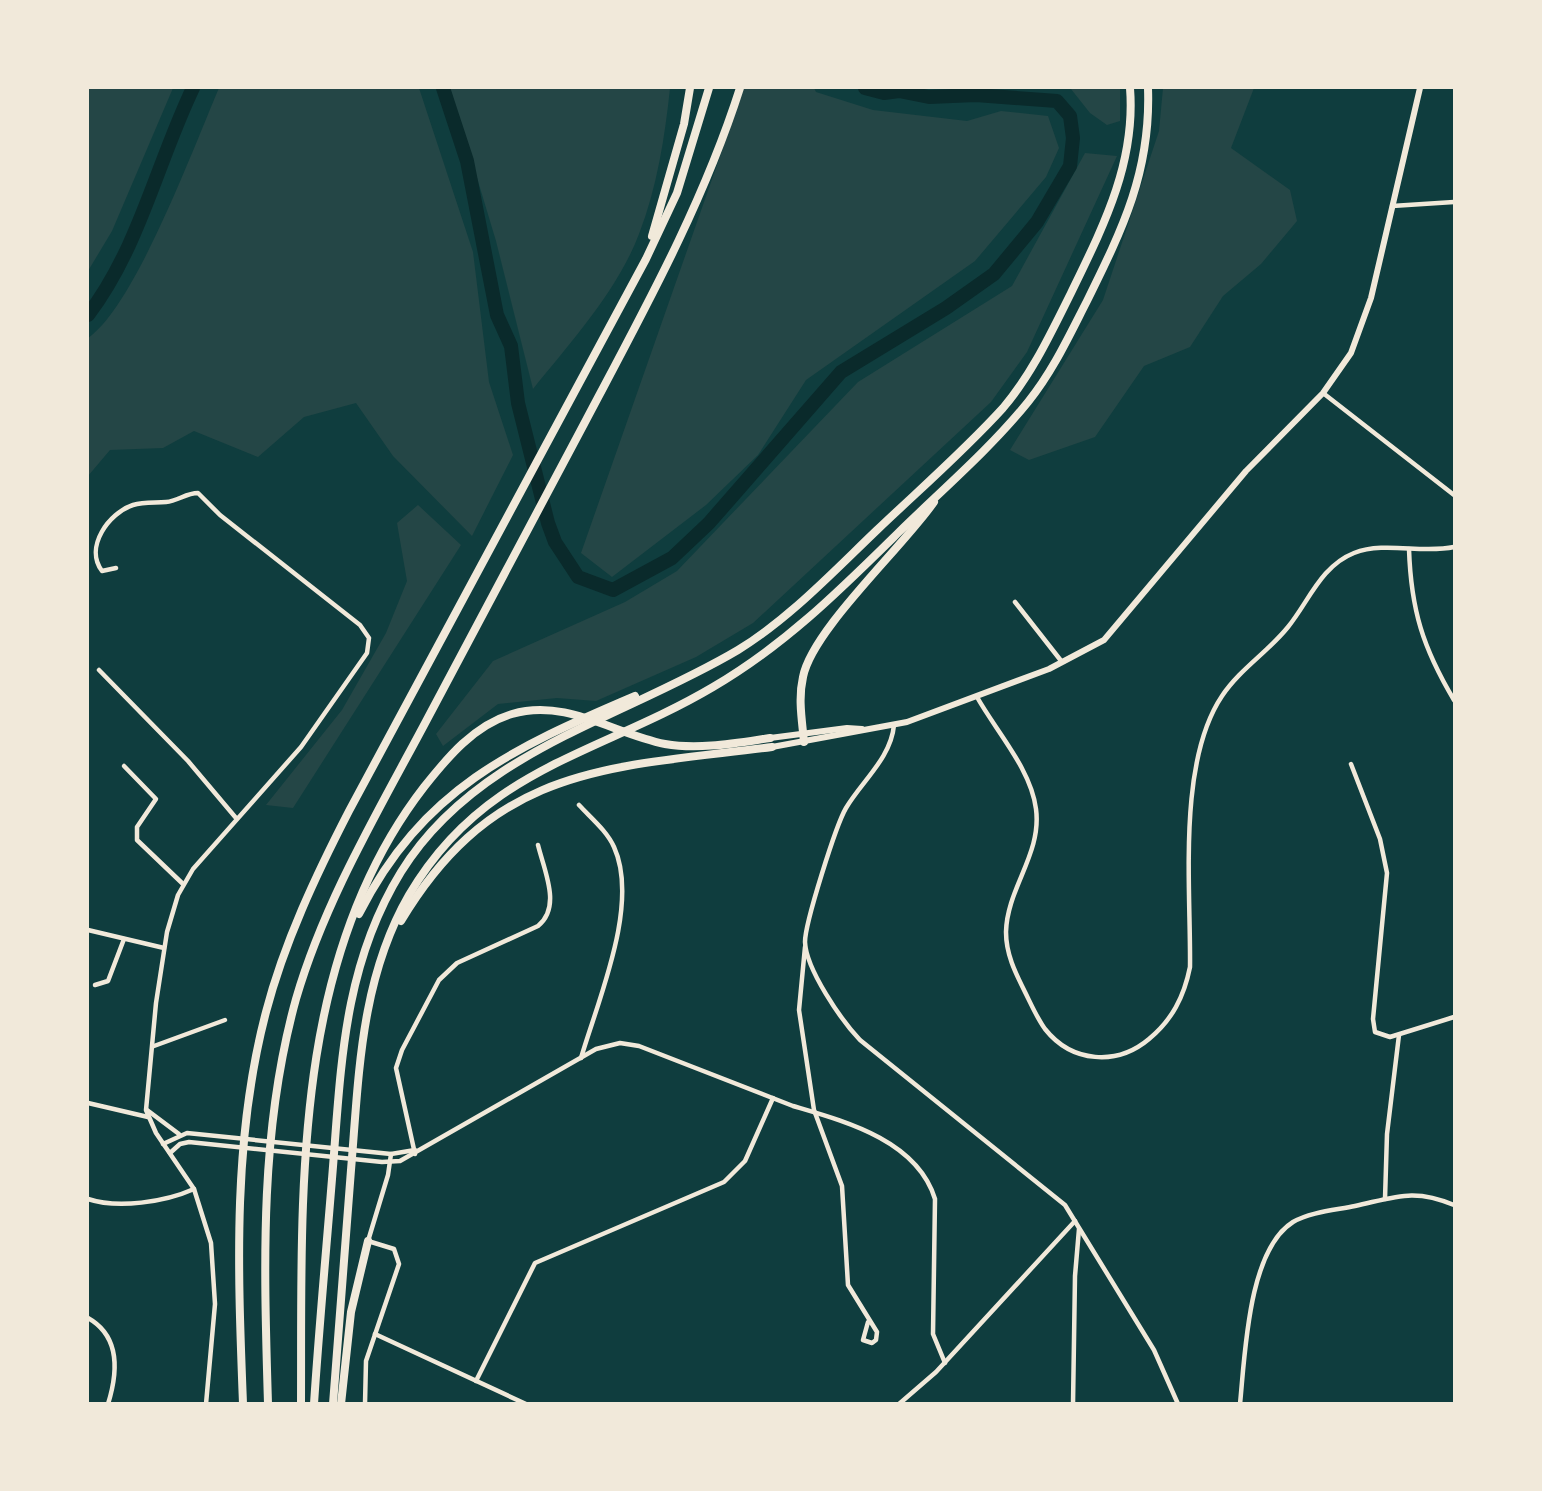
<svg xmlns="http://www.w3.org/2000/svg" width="1542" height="1491" viewBox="0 0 1542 1491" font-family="Inter,sans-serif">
  <rect width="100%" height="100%" fill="#0f3d3e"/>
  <g fill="#244646">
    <polygon points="88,88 173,88 112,231 88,271"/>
    <path d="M219 88H419L473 252 489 382 513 455 472 536 393 456 356 403 304 417 258 457 194 431 163 448 110 450 88 476V338C135 306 194 146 219 88Z"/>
    <path d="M450 88H670C665 136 657 188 639 234 618 290 570 343 533 389L496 241Z"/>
    <polygon points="744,88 814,88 816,92 873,110 967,121 1001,111 1048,116 1059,148 1046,177 975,261 806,380 758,455 706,505 612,577 581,553"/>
    <polygon points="1060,88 1120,88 1120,121 1107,125 1090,113 1071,89"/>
    <polygon points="1163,88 1254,88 1231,148 1290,190 1297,221 1261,264 1223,296 1190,347 1144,366 1095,437 1029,460 1010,450 1103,300 1159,131"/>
    <polygon points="1085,153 1117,156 1027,352 991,402 753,623 696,657 596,701 557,698 498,704 443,746 436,734 493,661 625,602 677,571 858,382 1012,286"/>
    <polygon points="418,505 461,545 293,808 266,805 342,710 386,633 407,581 397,523"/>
  </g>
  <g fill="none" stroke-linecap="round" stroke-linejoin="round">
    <g stroke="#0a2a2b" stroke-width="14">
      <polyline points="443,88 467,161 497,315 511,346 518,403 548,523 555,542 578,577 613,590 672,558 709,523 841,372 946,308 994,274 1037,222 1070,166 1073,138 1070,116 1057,101 976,95 929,97 899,91 884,93 865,88"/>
      <path d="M88 315C139 248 157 163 193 88"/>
    </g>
    <g stroke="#f1e9da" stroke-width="4.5">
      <polyline points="1392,206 1454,202"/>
      <polyline points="1323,393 1454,495"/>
      <path d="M1409 549C1411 610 1423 648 1454 700"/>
      <path d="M116 568 102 571C84 547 109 513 133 505 144 502 155 503 166 502 178 501 186 493 198 493L220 515 360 625 369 638 367 653 301 747 193 869 178 895 167 932 156 1003 146 1110 156 1133 194 1189 211 1243 215 1304 206 1404"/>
      <polyline points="1015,602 1062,662"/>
      <polyline points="99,670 188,761 236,818"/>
      <path d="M977 697C996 731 1031 769 1036 809 1042 854 1007 888 1006 932 1006 954 1015 972 1025 992 1031 1004 1037 1018 1045 1029 1072 1063 1117 1066 1149 1039 1172 1020 1184 997 1190 967 1191 889 1177 763 1222 696 1240 669 1268 652 1288 627 1309 601 1321 566 1354 553 1385 541 1422 554 1454 547"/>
      <path d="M894 725C891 758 862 781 846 808 836 825 805 923 805 942 806 969 841 1020 860 1040L1065 1205 1154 1350 1178 1404"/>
      <polyline points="1351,764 1380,839 1387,873 1373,1019 1375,1032 1390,1037 1454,1017"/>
      <polyline points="124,766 156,799 137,827 137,840 183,884"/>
      <path d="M579 805C591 818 607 831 614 847 640 904 598 1000 581 1058"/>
      <polyline points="88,930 164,948"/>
      <polyline points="805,947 799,1010 814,1110 842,1186 848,1285 877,1332 876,1340 872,1343 863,1340 868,1322"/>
      <polyline points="95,985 108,981 124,939"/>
      <polyline points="154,1046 225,1020"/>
      <polyline points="88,1103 148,1117"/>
      <polyline points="147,1110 179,1134"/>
      <polyline points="163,1144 187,1133 391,1154 415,1150"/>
      <path d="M170 1153 180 1144 189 1142 382 1162 400 1161 596 1049 620 1043 639 1046 793 1106C844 1121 917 1140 935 1199L933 1334 945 1363"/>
      <path d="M415 1154 396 1068 402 1050 439 980 457 963 538 926C562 907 544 870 538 845"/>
      <path d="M88 1199C118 1209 165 1202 194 1189"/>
      <polyline points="1385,1199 1387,1134 1399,1035"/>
      <path d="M88 1318C120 1336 118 1372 108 1404"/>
      <polyline points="375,1334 526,1404"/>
      <polyline points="476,1381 535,1263 724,1182 745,1161 773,1098"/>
      <polyline points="365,1404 366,1361 399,1264 394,1249 368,1241 388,1175 391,1154"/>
      <polyline points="899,1404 936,1372 1075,1221"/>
      <polyline points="1073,1404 1075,1276 1079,1229"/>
      <path d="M1240 1404C1245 1355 1248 1250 1293 1222 1310 1212 1336 1210 1355 1206 1396 1197 1414 1188 1454 1205"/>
    </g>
    <g stroke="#f1e9da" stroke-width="6">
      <polyline points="770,738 847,728 862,729"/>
      <polyline points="772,747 907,722 1049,669 1104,640 1246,471 1323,393 1351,353 1371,298 1420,88"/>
    </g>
    <g stroke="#f1e9da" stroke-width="8">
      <polyline points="652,236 684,124 690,88"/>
      <path d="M804 742C802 720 798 699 803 677 812 630 903 547 934 502"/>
      <path d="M359 914C422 789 513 748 635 696"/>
      <path d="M401 921C495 764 609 768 772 747"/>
      <path d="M243 1404C238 1272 232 1141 266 1012 284 943 316 875 349 811L646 259 677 193 709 88"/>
      <path d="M268 1404C264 1267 259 1132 296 999 324 903 376 815 423 727 477 626 530 525 584 424 642 314 702 207 740 88"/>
      <path d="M301 1404C302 1197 290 960 424 787 447 758 474 725 512 714 566 698 614 734 665 744 699 750 736 743 770 738"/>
      <path d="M314 1404C319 1328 326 1253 332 1179 341 1070 342 968 401 872 476 751 622 719 738 650 790 618 833 572 877 530 919 490 964 451 1003 408 1032 374 1051 333 1071 293 1103 227 1136 163 1130 88"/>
      <path d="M333 1404C339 1326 345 1248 351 1170 359 1075 360 980 409 895 484 767 598 755 713 687 785 645 840 590 899 532 942 490 990 449 1028 402 1053 371 1069 336 1087 301 1123 228 1151 171 1148 88"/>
      <polyline points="341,1404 351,1312 368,1241"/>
    </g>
  </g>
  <rect width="1542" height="1491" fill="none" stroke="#f1e9da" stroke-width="178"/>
</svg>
